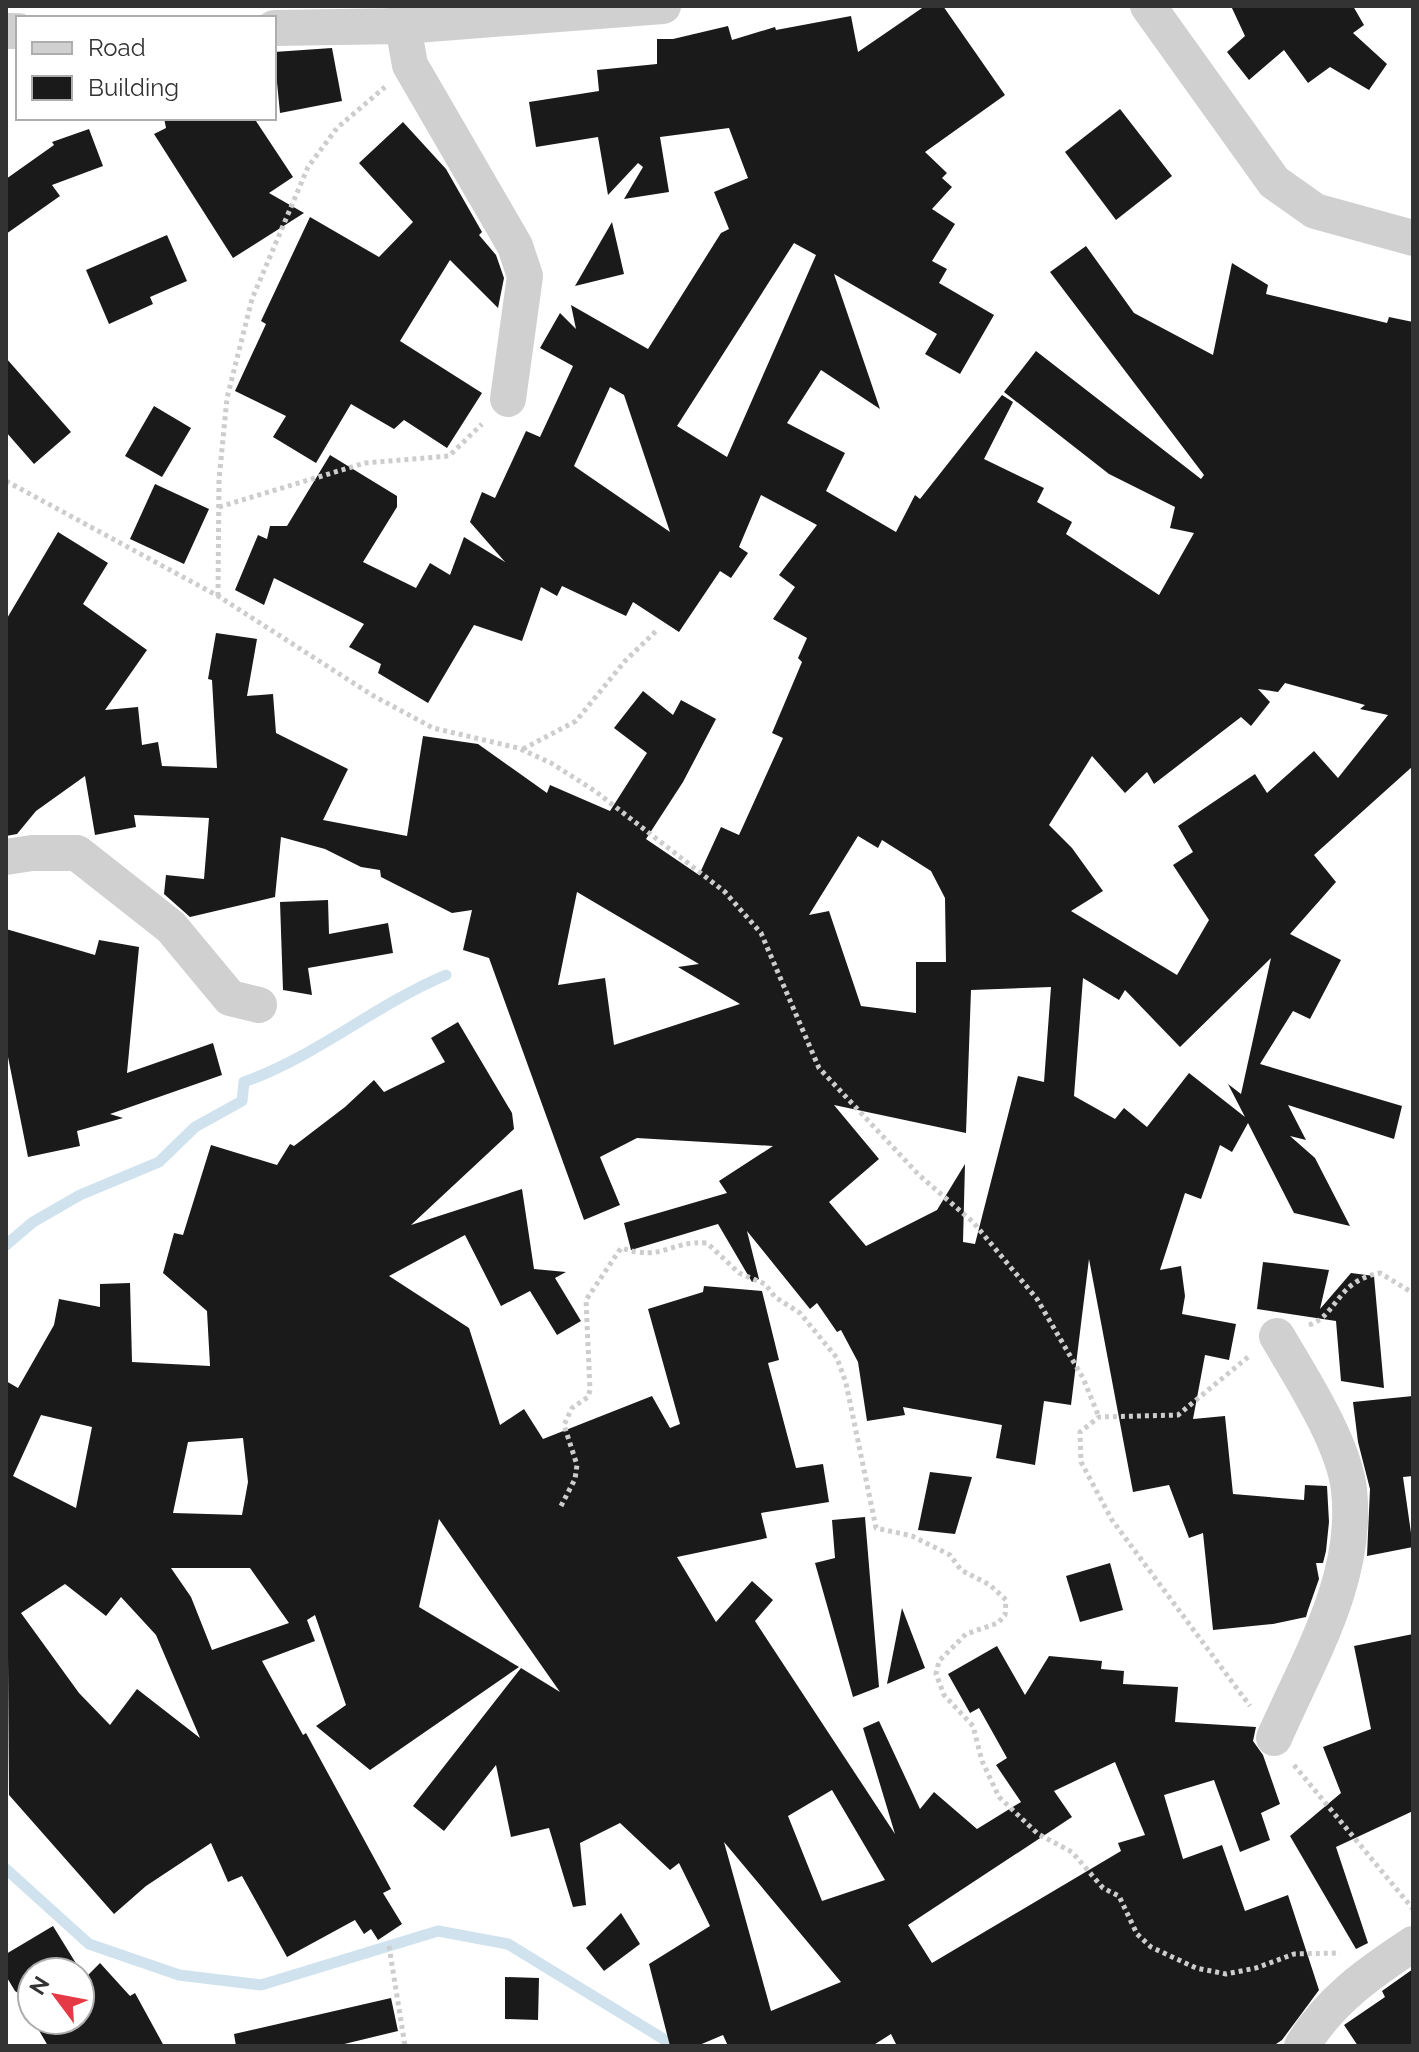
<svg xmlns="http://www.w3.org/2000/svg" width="1419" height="2052" viewBox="0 0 1419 2052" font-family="Raleway,sans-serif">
  <rect width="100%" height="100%" fill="#fff"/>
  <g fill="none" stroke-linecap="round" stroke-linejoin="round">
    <g stroke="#cfe2ee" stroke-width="11">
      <path d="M6 1245 33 1222 80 1195 159 1162 195 1127 242 1101 244 1082C317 1056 375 1005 446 975"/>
      <polyline points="6,1869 89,1944 179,1975 261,1985 438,1931 508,1944 675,2046"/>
    </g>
  </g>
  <g fill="#1a1a1a" fill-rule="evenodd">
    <path d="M925 6H943L1005 95 925 152 947 173 942 178 952 187 932 209 955 224 932 261 947 269 939 283 994 315 960 374 925 354 937 334 834 274 880 409 821 370 787 423 845 453 826 491 896 532 915 495 920 499 1002 395 1013 402 984 459 1044 488 1037 502 1072 522 1066 534 1159 595 1194 533 1170 528 1175 507 1109 474 1004 392 1036 351 1201 479 1204 475 1050 272 1086 246 1134 313 1213 355 1232 263 1268 285 1266 294 1387 323 1389 317 1413 322V766L1314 855 1336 882 1290 934 1341 960 1310 1019 1293 1011 1260 1064 1402 1106 1394 1139 1288 1105 1306 1140 1290 1136 1315 1158 1350 1226 1294 1213 1248 1123 1232 1152 1220 1145 1201 1199 1185 1193 1160 1270 1181 1266 1185 1296 1182 1314 1236 1324 1229 1360 1205 1355 1193 1419 1225 1416 1233 1494 1304 1500 1305 1485 1327 1486 1329 1522 1326 1551 1323 1563H1316L1319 1579 1308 1610 1306 1617 1273 1624 1213 1630 1203 1533 1189 1538 1169 1485 1133 1492 1089 1259 1071 1405 1044 1401 1035 1465 996 1458 1002 1425 903 1407 905 1415 867 1421 858 1362 841 1330 837 1332 817 1303 810 1309 747 1231 759 1279 752 1282 718 1224 631 1250 624 1223 727 1193 719 1181 773 1146 637 1138 600 1157 620 1205 584 1220 489 958 463 950 472 910 452 913 381 877 380 870 361 867 325 849 281 837 275 897 190 917 164 894 166 875 204 879 209 818 134 815 136 827 95 835 85 776 36 811 17 834 6 836V620L58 532 108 563 83 604 147 650 105 710 138 707 142 745 158 742 162 766 217 768 212 680 208 679 216 633 257 639 247 696 273 694 276 733 348 769 323 820 407 836 423 736 478 744 547 793 550 785 610 811 647 753 614 728 643 691 673 715 681 700 716 719 683 782 646 839 699 875 721 827 739 835 783 738 772 733 802 662 798 658 807 638 773 619 795 587 779 575 817 525 761 495 739 547 748 553 731 578 720 571 679 632 633 602 626 616 562 586 557 596 541 587 522 641 474 625 428 703 378 673 381 664 349 647 364 624 274 578 264 605 235 590 258 535 267 539 270 526H287L330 455 397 496V507L363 562 416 588 430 563 450 575 464 537 505 562 470 522 482 492 495 498 526 431 540 437 573 366 540 348 560 313 576 329 571 305 648 349 721 233 729 229 714 192 748 178 729 128 660 137 669 192 624 199 643 167 638 163 608 195 598 137 536 147 529 102 599 91 597 70 657 64V39H673L728 26 732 40 775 27 776 30 851 16 858 52ZM794 243 816 255 727 457 677 426ZM610 387 624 395 670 532 574 466ZM1285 683 1365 705 1360 709 1388 715 1338 778 1314 751 1267 793 1255 774 1178 826 1193 852 1173 865 1209 920 1177 975 1071 911 1103 891 1072 848 1049 825 1092 756 1125 793 1147 772 1154 784 1241 717 1251 726 1270 702 1258 689 1278 692ZM858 836 878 848 882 840 931 871 945 898 946 962H916V1013L861 1006 829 911 809 915ZM577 892 699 964 678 967 740 1004 614 1045 605 978 558 985ZM1271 958 1241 1094 1228 1084 1245 1117 1189 1073 1147 1127 1124 1108 1115 1119 1074 1096 1083 978 1119 1000 1125 990 1180 1047ZM1051 987 1044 1082 1018 1076 975 1244 963 1242 965 1164 937 1210 866 1246 829 1202 879 1159 834 1105 966 1133 971 990Z"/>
    <polygon points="1231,6 1353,6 1364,25 1353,33 1387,64 1369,90 1330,67 1308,83 1284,50 1249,80 1227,52 1245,36"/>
    <polygon points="332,48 342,101 280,113 274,52"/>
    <polygon points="1120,109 1172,176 1116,220 1065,152"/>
    <polygon points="164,118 254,118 293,177 269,193 304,213 233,258 154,134 166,128"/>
    <polygon points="403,122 446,169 482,232 479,235 496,255 504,278 498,308 450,260 400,341 482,393 447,448 404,420 394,429 351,404 316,463 273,437 286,416 235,391 266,324 261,321 310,217 379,257 413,222 359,163"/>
    <polygon points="89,129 103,166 52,185 60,196 6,234 6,179 54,145 52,142"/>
    <polygon points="612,222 624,274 575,286"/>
    <polygon points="167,235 187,281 150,297 153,304 109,324 86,270"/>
    <polygon points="6,358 71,432 34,464 6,432"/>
    <polygon points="154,406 191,428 162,477 125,456"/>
    <polygon points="155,484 209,509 184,564 130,539"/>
    <polygon points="328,900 329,934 388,923 393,953 308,968 312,995 283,990 280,902"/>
    <polygon points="6,929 95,955 99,940 139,947 127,1073 213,1043 222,1075 110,1114 123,1118 77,1131 80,1146 28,1157 6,1047"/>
    <path d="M458 1022 512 1113 514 1129 411 1225 522 1189 534 1269 566 1272 555 1278 581 1321 557 1335 530 1291 501 1306 465 1235 389 1276 469 1328 500 1425 524 1409 543 1439 652 1396 670 1428 680 1424 648 1309 703 1292 704 1286 762 1291 779 1360 768 1363 796 1468 823 1464 829 1502 761 1513 767 1538 677 1557 716 1622 752 1581 773 1600 755 1621 895 1834 863 1728 879 1721 920 1809 934 1792 977 1829 1021 1802 996 1765 1007 1758 979 1708 970 1713 948 1674 997 1646 1025 1695 1049 1656 1102 1661 1101 1669 1124 1671 1123 1684 1178 1687 1175 1722 1256 1727 1253 1741 1263 1755 1280 1804 1261 1813 1270 1840 1240 1852 1214 1780 1164 1795 1183 1859 1222 1845 1245 1911 1288 1895 1319 1990 1282 2040 1273 2046H897L891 2034 872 2046H728L723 2035 697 2046H670L649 1964 710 1926 679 1863 670 1870 620 1823 580 1843 586 1905 573 1907 549 1828 511 1837 496 1765 444 1831 413 1806 521 1668 560 1692 439 1519 419 1607 519 1667 370 1770 316 1726 346 1705 315 1615 307 1620 315 1641 262 1661 303 1735 306 1733 391 1889 383 1893 402 1924 378 1940 371 1929 364 1934 355 1920 287 1957 242 1876 228 1882 211 1843 146 1886 114 1914 9 1795 6 1381 18 1388 54 1325 59 1299 100 1307V1284L130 1283 132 1362 210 1366 207 1311 163 1273 174 1233 183 1235 211 1145 277 1165 290 1144 294 1146 345 1107 374 1080 384 1092 445 1062 431 1038ZM41 1415 92 1427 76 1508 13 1476ZM243 1438 248 1482 242 1515 173 1513 188 1442ZM171 1568H250L289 1623 212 1650 191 1597ZM65 1584 106 1616 121 1597 156 1635 200 1738 137 1689 110 1725 79 1693 21 1613ZM1115 1762 1145 1835 1118 1843 1121 1851 932 1963 908 1925 1072 1817 1054 1791ZM832 1790 885 1880 822 1901 788 1816ZM724 1842 841 1982 771 2011Z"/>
    <polygon points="1263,1262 1329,1270 1320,1309 1351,1273 1374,1276 1384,1388 1341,1381 1336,1321 1257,1309"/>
    <polygon points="1413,1396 1413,1476 1403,1477 1413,1547 1367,1556 1370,1489 1358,1442 1353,1402"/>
    <polygon points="930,1472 972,1477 955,1534 918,1530"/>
    <polygon points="865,1517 879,1687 853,1697 815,1563 835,1558 832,1520"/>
    <polygon points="1110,1563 1123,1610 1080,1622 1066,1576"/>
    <polygon points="902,1608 925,1668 887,1684"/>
    <polygon points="1413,1634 1413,1811 1336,1847 1368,1943 1356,1949 1290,1836 1341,1793 1323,1747 1371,1729 1354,1646"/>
    <polygon points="621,1913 640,1944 604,1971 586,1948"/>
    <polygon points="53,1926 85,1978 100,1963 130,1996 135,1993 164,2046 48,2046 33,2020 80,2020 80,1972 32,1972 32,2002 15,1991 6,1976 6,1954"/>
    <polygon points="1413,1969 1413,2046 1358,2046 1344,2025 1385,1997 1382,1991"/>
    <polygon points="505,1977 539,1978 538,2020 505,2019"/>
    <polygon points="391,1998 398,2031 336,2046 236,2046 234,2034"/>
  </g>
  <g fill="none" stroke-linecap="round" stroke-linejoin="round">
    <g stroke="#cdcdcd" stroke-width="5" stroke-dasharray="4 4" stroke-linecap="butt">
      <polyline points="6,481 218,596 372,695 433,728 518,748 551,763 595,791 725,892 761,933 819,1068 919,1175 973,1222 1037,1299 1083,1378 1099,1417"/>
      <polyline points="219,507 365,463 449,456 482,424"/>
      <polyline points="218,596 219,480 227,398 252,299 308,167 337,128 385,87"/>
      <polyline points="523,749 576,721 625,661 656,631"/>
      <path d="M1309 1325C1338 1315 1336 1281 1380 1273L1413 1293"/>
      <polyline points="1248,1357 1178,1415 1099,1417 1080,1432 1081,1462 1112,1520 1250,1706"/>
      <path d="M561 1506 575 1479 577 1465 564 1425 572 1408 588 1397 590 1390 586 1300 621 1248C664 1262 670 1240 707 1243L739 1273 765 1284 775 1297 800 1313 837 1358 846 1383 876 1528 912 1536 950 1555 961 1570 990 1585 1006 1600 1005 1615 998 1623 966 1634 939 1661 936 1674 944 1695 973 1726 982 1761 999 1797 1038 1834 1072 1852 1103 1888 1119 1896 1137 1934 1151 1947 1196 1968 1226 1974 1256 1968 1294 1954 1340 1953"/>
      <polyline points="1294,1765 1413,1909"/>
      <polyline points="389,1946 405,2046"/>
    </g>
    <g stroke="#d0d0d0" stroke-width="36">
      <polyline points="406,6 403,26 410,65 515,246 525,276 508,399"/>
      <polyline points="1148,6 1274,182 1315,211 1413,238"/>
      <polyline points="274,28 403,26 663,6"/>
      <polyline points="6,31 18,31"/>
      <polyline points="6,857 32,853 77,853 171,927 230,998 259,1005"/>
      <path d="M1274 1738C1308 1660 1359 1578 1349 1490 1344 1443 1301 1377 1277 1336"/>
      <path d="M1302 2046C1330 2000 1369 1973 1413 1944"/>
    </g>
  </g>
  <rect width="1419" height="2052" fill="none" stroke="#333333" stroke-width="16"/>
  <rect x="16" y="16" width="260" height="104" fill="#ffffff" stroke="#adadad" stroke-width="2"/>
  <rect x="32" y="42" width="40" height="12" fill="#d0d0d0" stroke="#adadad" stroke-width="2"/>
  <text x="88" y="56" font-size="24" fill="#333333">Road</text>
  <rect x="32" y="76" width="40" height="24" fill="#1a1a1a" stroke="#adadad" stroke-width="2"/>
  <text x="88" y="96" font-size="24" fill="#333333">Building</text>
  <g transform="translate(56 1996) rotate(302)"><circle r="38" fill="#ffffff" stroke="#adadad" stroke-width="2"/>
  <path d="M0-6L14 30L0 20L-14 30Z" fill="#e63946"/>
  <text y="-12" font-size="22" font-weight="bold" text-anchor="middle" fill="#333333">N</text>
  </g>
</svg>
